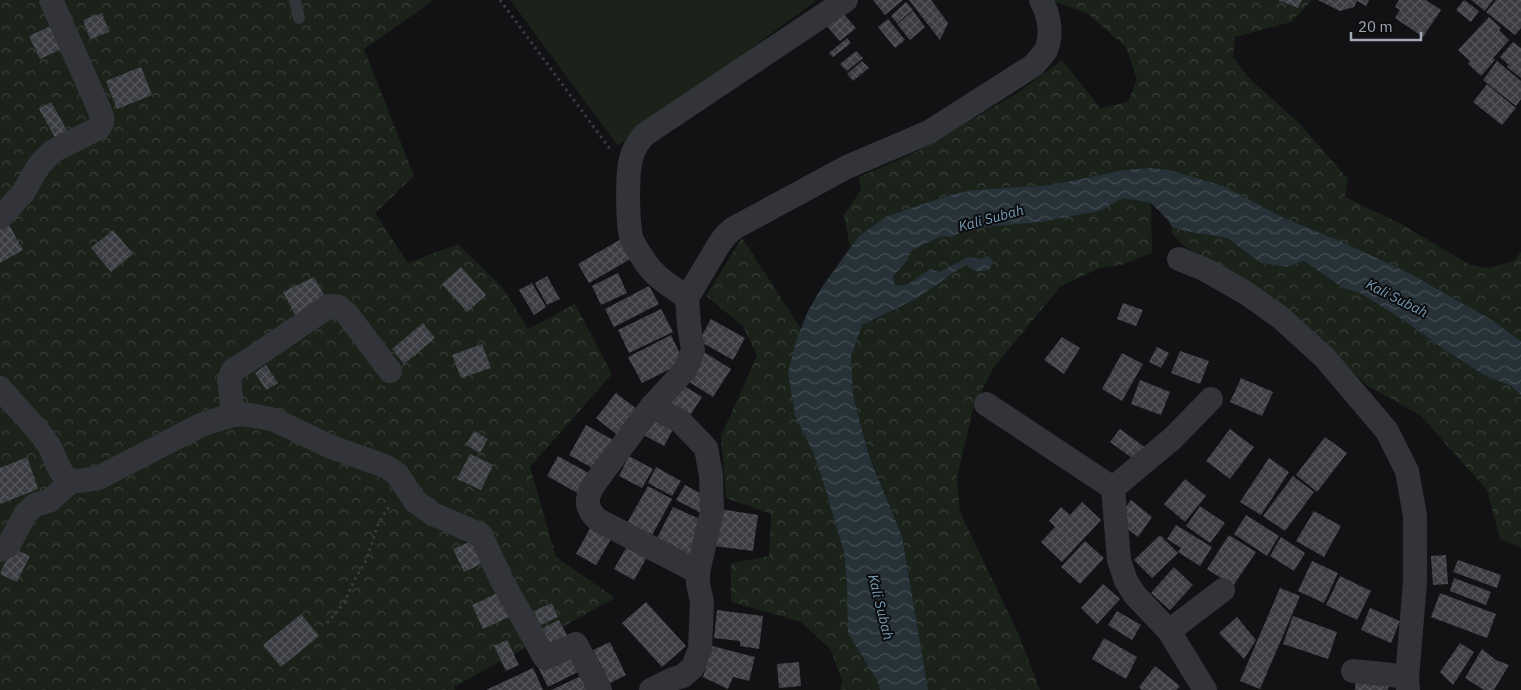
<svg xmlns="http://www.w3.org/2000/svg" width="1521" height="690" viewBox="0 0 1521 690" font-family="'IBM Plex Sans',sans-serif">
  <defs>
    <pattern id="forest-crowns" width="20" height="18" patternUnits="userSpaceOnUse" patternTransform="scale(1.25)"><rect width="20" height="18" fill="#1a221a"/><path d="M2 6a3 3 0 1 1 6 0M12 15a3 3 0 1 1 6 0" fill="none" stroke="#383f39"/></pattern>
    <pattern id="water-waves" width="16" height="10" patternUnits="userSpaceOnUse" patternTransform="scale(1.25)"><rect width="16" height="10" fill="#273238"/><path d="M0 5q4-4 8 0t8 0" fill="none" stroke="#434d53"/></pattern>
    <pattern id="building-cross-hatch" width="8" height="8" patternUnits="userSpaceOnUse" patternTransform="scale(1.25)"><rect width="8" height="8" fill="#3c3d42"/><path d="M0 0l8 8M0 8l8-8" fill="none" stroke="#55565b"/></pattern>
  </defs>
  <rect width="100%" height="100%" fill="#121214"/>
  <g fill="url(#forest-crowns)">
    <polygon points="0,0 434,0 364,49 414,176 375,213 408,263 458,244 503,288 528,329 575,304 612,374 530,467 556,557 615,598 454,687 455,690 0,690"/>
    <path d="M1051 0H1312L1291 22 1235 37 1233 57 1248 77 1300 124 1348 179 1345 197 1403 225 1470 265 1489 268 1514 261 1521 252V341C1407 260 1279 217 1150 168L1124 170 1051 185 973 190 950 195 885 217 858 237 850 248 844 215 861 190 859 177 916 152 1019 92 1062 60 1100 108 1128 102 1137 79 1126 47 1088 14Z"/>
    <polygon points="1123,198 1151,203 1152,253 1121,265 1100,268 1061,286 994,367 974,405 957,477 960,512 1019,635 1040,690 928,690 902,536 869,455 853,395 851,357 862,325 916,299 966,264 989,257 978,259 968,257 939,272 930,269 908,284 895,286 893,276 908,260 908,256 912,250 942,236 952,237 964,231 974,230 987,227 1041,222 1099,211"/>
    <polygon points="1172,227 1185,231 1227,238 1261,263 1288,267 1304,261 1343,288 1360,293 1403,320 1448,352 1484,375 1511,386 1521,395 1521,548 1500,539 1487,490 1420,415 1368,386 1349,369 1212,263 1184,246 1172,234"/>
    <polygon points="742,238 801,329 788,373 795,416 813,452 825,488 844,552 847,586 880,690 840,690 842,681 831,650 801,622 731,602 731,563 769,556 771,514 726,498 721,436 757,356 743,326 706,296"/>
  </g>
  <polygon fill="#1a221a" points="510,0 817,0 618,146"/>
  <path fill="url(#water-waves)" d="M1150 168 1169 170 1223 186 1282 217 1342 242 1409 273 1490 319 1521 341V395L1511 386 1484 375 1448 352 1403 320 1360 293 1343 288 1304 261 1288 267 1261 263 1227 238 1185 231 1172 227 1167 219 1151 203 1123 198 1099 211 1041 222 987 227 974 230 964 231 952 237 942 236 912 250 908 256V260L893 276 895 286 908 284 930 269 939 272 968 257 978 259 989 256 993 262 989 270C978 272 974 272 966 264L916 299 862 325 851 357 853 395 869 456 902 536 928 690H880L878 682 848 633 847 586 844 552 825 488 813 452 795 416 788 373 796 341 808 311 822 287 858 237 885 217 950 195 973 190 1051 185 1124 170Z"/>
  <g fill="url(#building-cross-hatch)">
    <polygon points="873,0 903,0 885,15"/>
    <polygon points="909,0 931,0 948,23 940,40"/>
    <polygon points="1278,0 1302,0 1298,8"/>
    <polygon points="1318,0 1369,0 1366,6 1357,1 1354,7 1340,11"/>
    <polygon points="1399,0 1426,0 1441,10 1423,37 1395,18 1400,10 1395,7"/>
    <polygon points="1464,0 1479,11 1471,22 1456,10"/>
    <polygon points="1471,0 1493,0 1485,11"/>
    <polygon points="1496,0 1521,0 1521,28 1515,35 1486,12"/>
    <polygon points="906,2 913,10 897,23 891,16"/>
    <polygon points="841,11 856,28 840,41 825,24"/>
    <polygon points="913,11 925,27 910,40 897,24"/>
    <polygon points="102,13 109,32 90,39 83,20"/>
    <polygon points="1489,17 1501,28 1499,30 1509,40 1493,58 1495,60 1481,76 1468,64 1470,61 1458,50"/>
    <polygon points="888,19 905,40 895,48 878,27"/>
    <polygon points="53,25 64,48 40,59 29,36"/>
    <polygon points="847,38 851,43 833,57 829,53"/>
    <polygon points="1513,42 1521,48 1521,78 1507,67 1509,65 1500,57"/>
    <polygon points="856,51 863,58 847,71 840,64"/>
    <polygon points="862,61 869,68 853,81 847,74"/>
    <polygon points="1497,61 1521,81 1521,99 1516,106 1483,80"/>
    <polygon points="141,67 152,95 117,109 106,81"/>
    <polygon points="1487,84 1516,108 1502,125 1473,102"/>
    <polygon points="51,102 69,134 57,141 39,109"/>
    <polygon points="8,223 23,250 0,263 0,227"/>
    <polygon points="113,230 133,254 111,272 91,248"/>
    <polygon points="623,238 634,257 589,283 578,264"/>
    <polygon points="461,267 486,295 467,312 442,284"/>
    <polygon points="618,273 627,293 601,305 592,286"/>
    <polygon points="547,276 560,299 547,305 535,283"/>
    <polygon points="314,277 326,299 295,315 283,292"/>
    <polygon points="532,283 546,307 534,315 519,290"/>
    <polygon points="649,286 659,304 614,327 605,309"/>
    <polygon points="1123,303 1143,310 1136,326 1117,319"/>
    <polygon points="661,309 673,332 629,353 618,330"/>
    <polygon points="711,319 745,338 733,360 699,341"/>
    <polygon points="423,323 435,338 404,364 392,349"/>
    <polygon points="671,335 684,362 642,383 628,357"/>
    <polygon points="1062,337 1080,348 1064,374 1044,360"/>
    <polygon points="482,344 491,368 461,378 452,355"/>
    <polygon points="1157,347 1169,353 1161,368 1149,362"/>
    <polygon points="1180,351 1209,361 1200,384 1171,373"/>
    <polygon points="704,352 731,369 713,397 686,380"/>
    <polygon points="1122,353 1143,364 1122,401 1102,389"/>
    <polygon points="266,365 278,383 266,390 255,373"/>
    <polygon points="1241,378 1273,392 1262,416 1230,402"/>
    <polygon points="1140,380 1170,392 1161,415 1131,404"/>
    <polygon points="681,384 702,397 689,417 668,404"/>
    <polygon points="616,393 642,413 621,438 596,418"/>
    <polygon points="652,412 675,426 664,446 640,433"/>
    <polygon points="586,425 613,440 596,470 569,455"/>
    <polygon points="1120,429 1146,448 1136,461 1110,442"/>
    <polygon points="1230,429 1254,447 1230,479 1206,461"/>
    <polygon points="474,431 488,439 480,453 466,445"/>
    <polygon points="1325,437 1347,453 1317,492 1296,475"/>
    <polygon points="470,454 493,465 481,490 457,479"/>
    <polygon points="558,456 592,475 581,495 547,476"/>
    <polygon points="629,456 653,469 642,488 619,476"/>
    <polygon points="27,457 38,489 0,504 0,468"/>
    <polygon points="1269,458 1289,472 1261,515 1240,502"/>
    <polygon points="656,467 681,481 672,496 648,483"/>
    <polygon points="1293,476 1314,492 1285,531 1263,516"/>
    <polygon points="1185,479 1206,496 1185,522 1164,504"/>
    <polygon points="685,485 709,498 701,513 676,500"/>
    <polygon points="648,486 672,499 650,539 626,525"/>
    <polygon points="1131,500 1152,517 1138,537 1116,520"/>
    <polygon points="1082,502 1101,520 1062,562 1041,542 1055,527 1049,521 1061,507 1070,515"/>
    <polygon points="1200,506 1225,523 1210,543 1186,526"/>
    <polygon points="673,507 702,520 689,560 655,542"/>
    <polygon points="720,509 758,515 753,551 714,546"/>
    <polygon points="1314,511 1341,526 1324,557 1296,541"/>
    <polygon points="1246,515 1279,536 1267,556 1234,534"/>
    <polygon points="593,523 614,534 596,565 576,554"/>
    <polygon points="1176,525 1212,547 1200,566 1178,552 1181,548 1167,539"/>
    <polygon points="1160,535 1178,553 1152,578 1134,560"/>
    <polygon points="1229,535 1256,552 1233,586 1207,569"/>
    <polygon points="1281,537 1305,553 1294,571 1270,556"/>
    <polygon points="476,539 487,561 464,572 453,549"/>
    <polygon points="630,541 650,552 634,580 614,569"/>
    <polygon points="1085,541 1104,558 1080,584 1061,567"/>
    <polygon points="12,548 30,556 17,582 0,574"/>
    <polygon points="1446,555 1448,584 1433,585 1431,556"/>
    <polygon points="1458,560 1501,575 1497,588 1453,572"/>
    <polygon points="1312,561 1338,573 1324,603 1298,591"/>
    <polygon points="1174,567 1193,585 1170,610 1151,593"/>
    <polygon points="1340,576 1371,591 1357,620 1326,605"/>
    <polygon points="1454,578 1491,592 1486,605 1450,591"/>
    <polygon points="1103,584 1120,599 1097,624 1081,608"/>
    <polygon points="1280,588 1300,596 1260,689 1240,681"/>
    <polygon points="502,591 513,615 483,629 472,605"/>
    <polygon points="1440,593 1496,614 1487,638 1431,617"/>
    <polygon points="646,602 686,646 662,667 622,623"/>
    <polygon points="552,603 558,617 540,625 534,611"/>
    <polygon points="1370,608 1400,621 1391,643 1361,630"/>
    <polygon points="717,610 763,616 759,649 740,646 740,641 714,638"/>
    <polygon points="1117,611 1141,625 1132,640 1108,625"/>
    <polygon points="301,614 319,636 281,667 263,645"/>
    <polygon points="1293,616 1337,632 1328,659 1283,644"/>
    <polygon points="1237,617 1256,640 1244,659 1219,633"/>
    <polygon points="559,620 568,637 548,645 541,629"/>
    <polygon points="1104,638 1137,657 1126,679 1092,659"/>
    <polygon points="507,640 519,665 506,671 494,646"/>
    <polygon points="610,642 626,675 610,683 593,650"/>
    <polygon points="1460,643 1474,652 1453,685 1440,672"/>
    <polygon points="712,646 755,657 749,681 733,677 728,689 703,677"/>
    <polygon points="1482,649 1496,660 1509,665 1494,690 1484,690 1465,678"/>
    <polygon points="567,650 578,672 548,687 537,665"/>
    <polygon points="799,662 801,686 779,688 777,664"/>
    <polygon points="1155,666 1180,686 1176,690 1142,690 1139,687"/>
    <polygon points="533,668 543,690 486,690"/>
    <polygon points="581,676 588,690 551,690"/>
    <polygon points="1356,680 1389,684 1388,690 1355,690"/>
  </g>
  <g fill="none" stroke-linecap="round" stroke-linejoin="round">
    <g stroke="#383b40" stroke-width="3" stroke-dasharray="2.5 4" stroke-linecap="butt">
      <polyline points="500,0 610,149"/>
      <polyline points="327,623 344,603 356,577 367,559 377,527 382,517 390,506"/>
    </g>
    <polyline stroke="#333439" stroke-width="12" points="295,0 299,18"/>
    <g stroke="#333439" stroke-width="24">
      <path d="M0 218 23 193 39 165 53 151 99 128C104 121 103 118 100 111L51 0"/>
      <polyline points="1179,259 1206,270 1246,293 1280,317 1325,358 1387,431 1407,471 1415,516 1415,582 1407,678"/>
      <path d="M687 298C672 286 654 277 644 260 640 254 635 246 632 240 627 225 627 174 631 159 633 150 638 142 644 135L846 0"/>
      <path d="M0 388C15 406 35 425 48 444 55 454 57 471 67 478 74 484 89 479 98 478L201 425 232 415 242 414 256 416 275 420 331 447 385 466 397 474 415 501 433 514 481 535 501 579 545 658 576 644 600 690"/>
      <polyline points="986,404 1113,488 1119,560 1126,581 1135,595 1169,631 1205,690"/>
      <polyline points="232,415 233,412 229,380 233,370 254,357 329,306 339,307 347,314 390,371"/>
      <polyline points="1113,488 1173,438 1211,399"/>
      <polyline points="0,550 8,546 26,513 35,505 49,501 73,480"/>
      <path d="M698 572 598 520C583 506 586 496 597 480L652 406 686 369 693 350 689 325 687 298 718 246 725 236 734 228 847 167 929 132 1034 65C1038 60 1043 55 1046 50 1053 34 1049 15 1041 0"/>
      <polyline points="1169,631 1223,590"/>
      <polyline points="1353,671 1392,675 1407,678 1408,690"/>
      <polyline points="651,690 673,679 683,676 693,667 700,649 702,602 698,584 698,572 712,511 711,475 706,448 681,422 652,406"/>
    </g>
  </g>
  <g text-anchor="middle" stroke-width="4" stroke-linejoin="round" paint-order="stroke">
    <g font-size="14" font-style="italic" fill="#759bb5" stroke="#0d0d0f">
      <text transform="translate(991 218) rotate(-15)" y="5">Kali Subah</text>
      <text transform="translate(1397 298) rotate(27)" y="5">Kali Subah</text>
      <text transform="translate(881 607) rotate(76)" y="5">Kali Subah</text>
    </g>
  </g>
  <path d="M1351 32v8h70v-8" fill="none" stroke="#a2a9b6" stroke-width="2.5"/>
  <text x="1358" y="32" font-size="15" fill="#a2a9b6" stroke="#0d0d0f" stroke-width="4" paint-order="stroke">20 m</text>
</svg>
